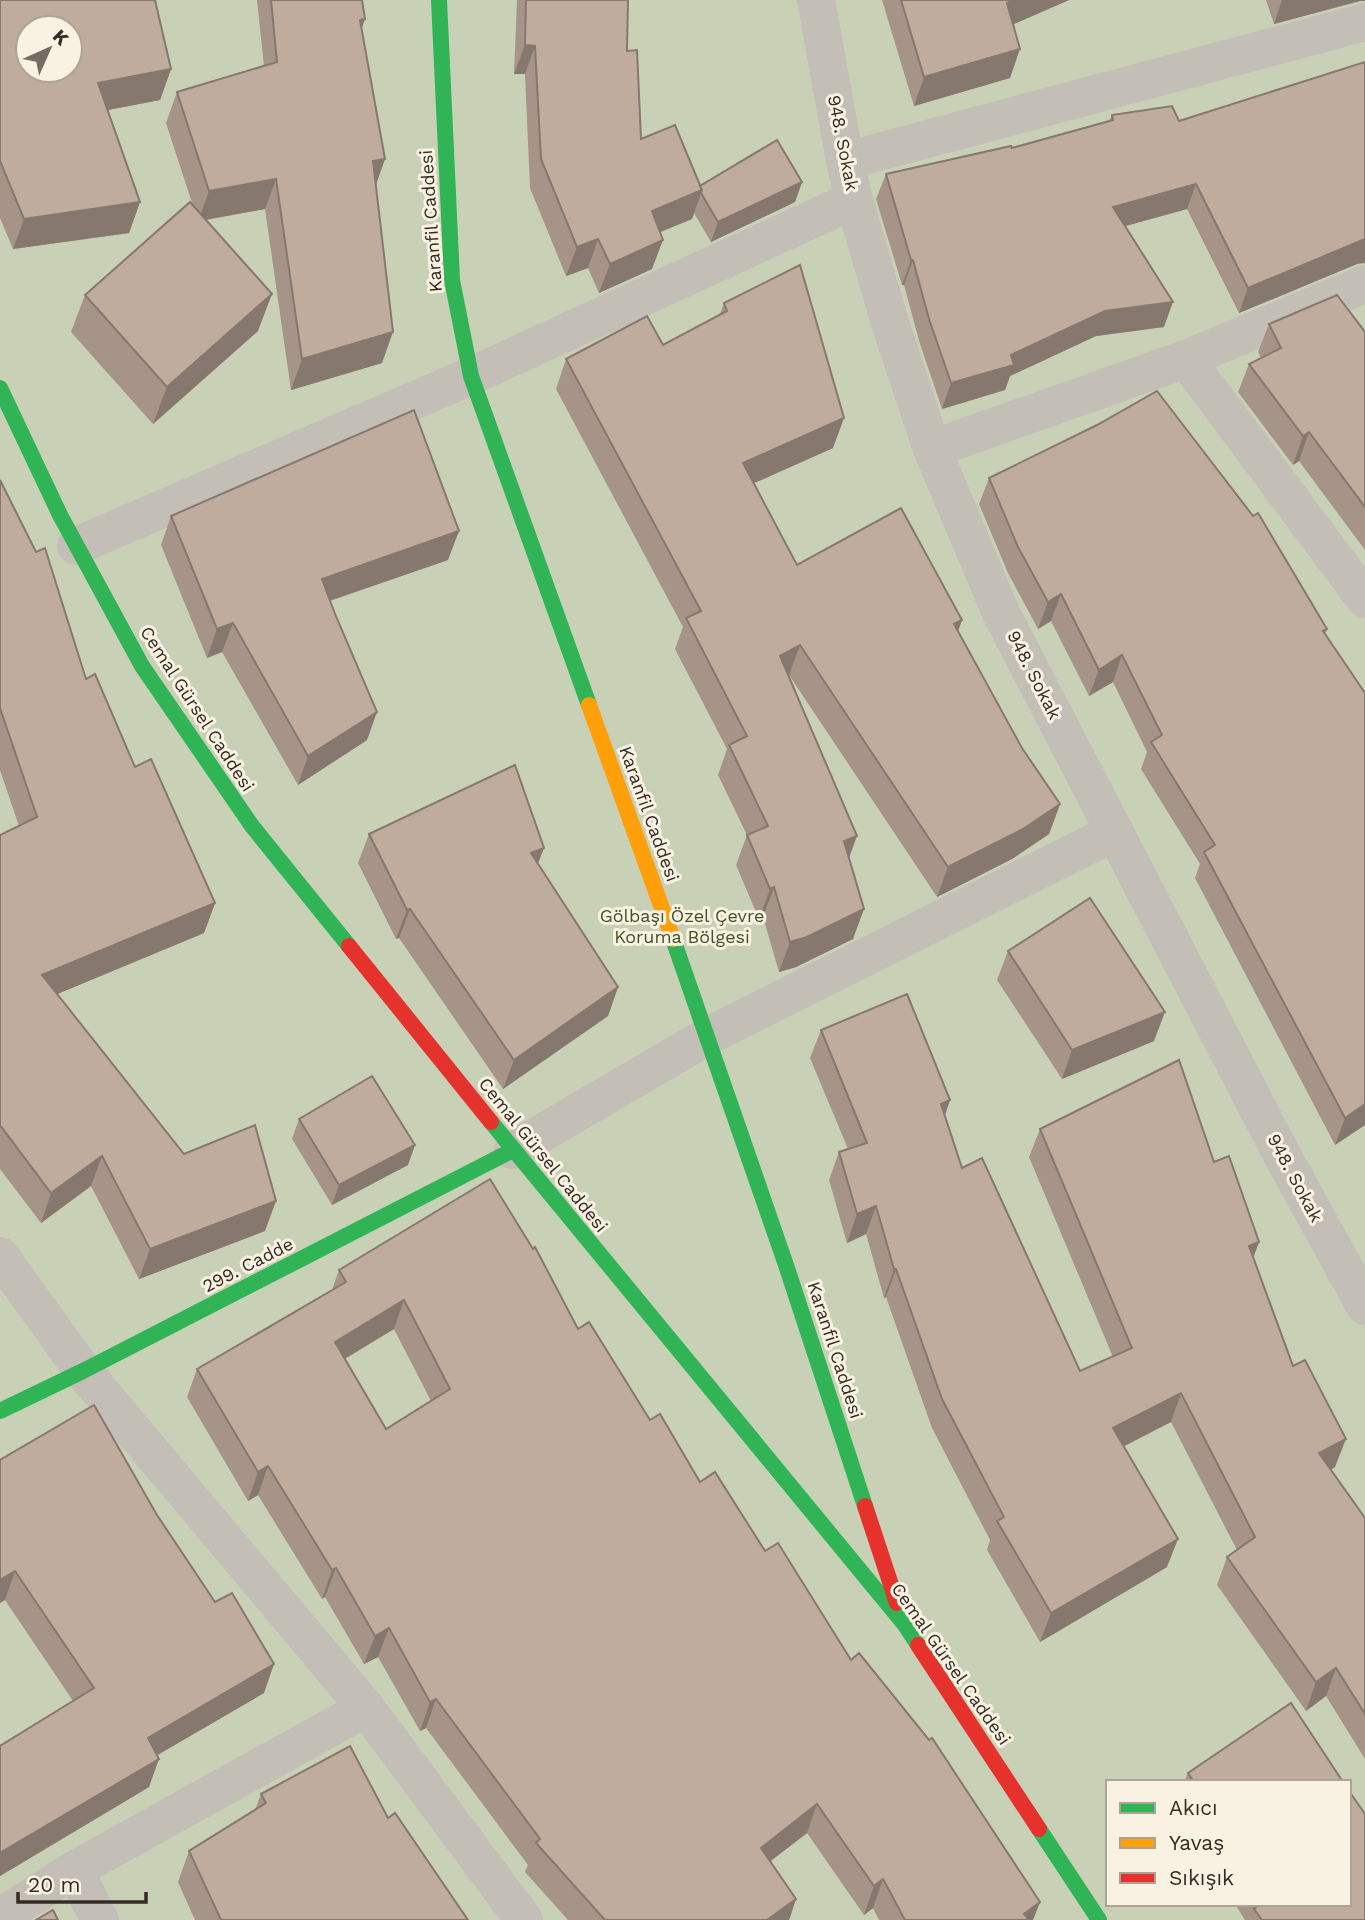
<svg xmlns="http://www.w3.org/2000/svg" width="1365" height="1920" viewBox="0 0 1365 1920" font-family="'Work Sans',sans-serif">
  <rect width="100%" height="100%" fill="#ebe6dc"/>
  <path fill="#c8d1b6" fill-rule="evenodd" d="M0 0H1365V1920H0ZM28 28H70V70H28ZM1108 1782H1349V1904H1108Z"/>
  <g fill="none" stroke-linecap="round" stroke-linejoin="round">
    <g stroke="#c3beb6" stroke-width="38">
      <polyline points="816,0 845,161 854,200 890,323 932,449 1001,613 1281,1153 1365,1306"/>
      <polyline points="845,161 1365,22"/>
      <polyline points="1186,359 1365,599"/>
      <polyline points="932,449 1186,359 1365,284"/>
      <polyline points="76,546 471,376 854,200"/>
      <polyline points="513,1150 708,1036 1115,832"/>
      <polyline points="0,1256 83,1371 366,1708 524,1920"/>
      <polyline points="74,1870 100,1920"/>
      <polyline points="0,1917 74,1870 366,1708"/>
    </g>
    <g stroke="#30b455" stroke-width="16">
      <polyline points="439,0 452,280 471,376 589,705"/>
      <polyline points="0,388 60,515 142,666 252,826 349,946"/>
      <polyline points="673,939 786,1265 865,1506"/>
      <polyline points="491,1122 905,1625 918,1645"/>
      <polyline points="0,1411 83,1371 513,1150"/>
      <polyline points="1039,1829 1099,1920"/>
    </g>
    <polyline stroke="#ff9f0a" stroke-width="16" points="589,705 673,939"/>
    <g stroke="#e5322d" stroke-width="16">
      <polyline points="349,946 491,1122"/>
      <polyline points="865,1506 897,1603"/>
      <polyline points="918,1645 1039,1829"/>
    </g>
  </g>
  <g fill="#a59487" fill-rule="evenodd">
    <polygon points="0,0 171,69 160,100 108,110 140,202 129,233 13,249 0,218"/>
    <polygon points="257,0 362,0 361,29 385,159 376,184 382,363 291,390 265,209 206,220 258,331 153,424 71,332 85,295 193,206 166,123 177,92 264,66"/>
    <polygon points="517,0 628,0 627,51 641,139 700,186 802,182 795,202 711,242 694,213 692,219 660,232 652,269 599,293 588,268 566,276 530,188 525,74 514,74"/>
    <polygon points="882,0 1069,0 1013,24 1010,78 914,106"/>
    <polygon points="1266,0 1365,0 1274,24"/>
    <polygon points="1112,115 1179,121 1357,264 1239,313 1187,209 1125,226 1164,327 1096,336 1010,376 1005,390 942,409 920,344 904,285 902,285 876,199 886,174 1012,148 1109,121"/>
    <polygon points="724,303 833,448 753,483 797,565 962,620 958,631 1022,748 1060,804 1049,834 1012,859 937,897 789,675 849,858 853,939 796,967 779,972 763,917 759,919 736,865 747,835 718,775 727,749 675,649 683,627 556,389 566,359 663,345 720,314"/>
    <polygon points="1269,324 1365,332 1365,550 1299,461 1293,465 1238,392 1249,364 1261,358 1258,352"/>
    <polygon points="989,478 1327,629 1325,634 1365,1125 1335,1145 1195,878 1200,864 1141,769 1147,752 1113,682 1089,696 1051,621 1038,629 1008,573 979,504"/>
    <polygon points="0,480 86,679 135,767 215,903 204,933 57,994 184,1154 265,1231 139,1279 91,1186 41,1223 0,1169 0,835 19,826 0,770"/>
    <polygon points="171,516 448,560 330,601 335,614 367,740 298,785 222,652 207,658 161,545"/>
    <polygon points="369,834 544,848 538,863 618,987 608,1016 503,1089 399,938 396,939 358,863"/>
    <polygon points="1008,951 1154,1041 1062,1079 997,980"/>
    <polygon points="821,1030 950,1100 945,1116 962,1168 1080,1371 1113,1357 1029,1157 1040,1129 1214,1162 1253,1258 1293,1366 1335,1467 1331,1470 1365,1518 1365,1759 1326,1696 1306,1711 1217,1585 1227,1557 1237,1550 1171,1422 1124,1446 1167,1567 1040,1642 987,1550 990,1540 932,1428 886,1297 884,1298 866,1234 847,1243 829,1180 839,1152 848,1149 810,1058"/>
    <polygon points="299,1119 408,1165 332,1205 292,1139"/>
    <path d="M339 1270 578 1329 700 1482 765 1551 851 1660 1040 1902 1033 1920H879L873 1908 864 1915 807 1833 770 1861 796 1899 789 1920H568L525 1872 528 1865 426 1728 420 1731 378 1657 364 1664 325 1597 322 1599 258 1495 248 1501 187 1397 197 1369 332 1290ZM394 1329 431 1401 386 1429 345 1359Z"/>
    <polygon points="0,1460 157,1515 264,1693 157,1755 149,1787 0,1876 0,1746 73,1701 5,1600 0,1603"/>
    <polygon points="1188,1773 1343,1782 1184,1782"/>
    <polygon points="261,1794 388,1818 468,1920 195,1920 178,1882 189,1851 255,1810"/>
    <polygon points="1235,1904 1349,1904 1365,1920 1245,1920"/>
  </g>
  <g fill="#86786e">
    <polygon points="1013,0 1069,0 996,32 1007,3"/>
    <polygon points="1282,0 1365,0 1365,1 1359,1 1274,24"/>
    <polygon points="365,19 354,50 360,20"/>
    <polygon points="525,45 535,46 525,74 514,74"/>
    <polygon points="1020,49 1010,78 914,106 924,77"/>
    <polygon points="171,69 160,100 87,114 98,83"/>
    <polygon points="385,159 374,190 373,161"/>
    <polygon points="276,179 265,209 198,221 209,191"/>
    <polygon points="802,182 795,202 711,242 718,222"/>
    <polygon points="1196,184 1187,209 1104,232 1113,207"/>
    <polygon points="702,190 692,219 641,240 652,211"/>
    <polygon points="140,202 129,233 13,249 24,219"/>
    <polygon points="598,239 588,268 566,276 577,247"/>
    <polygon points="1365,239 1365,263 1357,264 1239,313 1248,288"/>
    <polygon points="663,240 652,269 599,293 610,264"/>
    <polygon points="911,260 913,260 904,285 902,285"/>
    <polygon points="272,294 258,331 153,424 167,387"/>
    <polygon points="1173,302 1164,327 1096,336 1010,376 1005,390 942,409 951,383 1011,355 1105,311"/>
    <polygon points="393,332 382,363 291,390 302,359"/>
    <polygon points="844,418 833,448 732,493 743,463"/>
    <polygon points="1309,432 1299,461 1293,465 1303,436"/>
    <polygon points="459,531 448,560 311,607 322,579"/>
    <polygon points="1061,594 1051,621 1038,629 1048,602"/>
    <polygon points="962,620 951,650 954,624"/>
    <polygon points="233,623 222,652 207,658 217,629"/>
    <polygon points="800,645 789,675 780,656"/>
    <polygon points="1122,655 1113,682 1089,696 1099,670"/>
    <polygon points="377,712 367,740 298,785 308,756"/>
    <polygon points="1060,804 1049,834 1012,859 937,897 948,867"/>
    <polygon points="857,836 846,866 844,841"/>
    <polygon points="544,848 533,876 531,853"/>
    <polygon points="774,887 763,917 759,919 770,889"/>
    <polygon points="215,903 204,933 31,1005 42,975"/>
    <polygon points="410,909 399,938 396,939 407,910"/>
    <polygon points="864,909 853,939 796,967 779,972 790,942"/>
    <polygon points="618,987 608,1016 503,1089 514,1060"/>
    <polygon points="1165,1012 1154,1041 1062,1079 1072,1050"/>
    <polygon points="950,1100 940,1128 941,1104"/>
    <polygon points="1365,1104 1365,1125 1335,1145 1345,1118"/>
    <polygon points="415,1145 408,1165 332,1205 339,1185"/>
    <polygon points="102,1156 91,1186 41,1223 51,1193"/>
    <polygon points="276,1201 265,1231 139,1279 150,1249"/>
    <polygon points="876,1206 866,1234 847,1243 857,1214"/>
    <polygon points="1259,1242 1249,1270 1249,1246"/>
    <polygon points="894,1269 896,1269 886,1297 884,1298"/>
    <polygon points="404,1300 394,1329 324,1371 335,1342"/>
    <polygon points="1181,1393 1171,1422 1103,1457 1113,1428"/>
    <polygon points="1346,1439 1335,1467 1308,1481 1319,1453"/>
    <polygon points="268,1466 258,1495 248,1501 258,1472"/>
    <polygon points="1178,1539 1167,1567 1040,1642 1051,1613"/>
    <polygon points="336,1568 325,1597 322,1599 332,1570"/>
    <polygon points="15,1571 5,1600 0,1603 0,1580"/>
    <polygon points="389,1628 378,1657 364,1664 375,1636"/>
    <polygon points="274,1664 264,1693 137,1767 148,1738"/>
    <polygon points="1336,1668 1326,1696 1306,1711 1316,1682"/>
    <polygon points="436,1699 426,1728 420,1731 430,1702"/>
    <polygon points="159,1759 149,1787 0,1876 0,1853"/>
    <polygon points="817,1804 807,1833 750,1877 761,1848"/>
    <polygon points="883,1879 873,1908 864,1915 874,1886"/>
    <polygon points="796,1899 789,1920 767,1920"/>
    <polygon points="1040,1902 1033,1920 1022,1920 1024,1914"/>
  </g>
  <g fill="#c0ac9d" stroke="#86786e" stroke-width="2" fill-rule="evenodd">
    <path d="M0 0H155L171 69 98 83 140 202 24 219 0 161ZM28 28H70V70H28Z"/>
    <polygon points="271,0 362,0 365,19 360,20 385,159 373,161 393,332 302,359 276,179 209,191 177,92 277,62"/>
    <polygon points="526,0 628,0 627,51 637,50 641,139 675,125 702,190 652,211 663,240 610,264 598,239 577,247 541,159 535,46 525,45"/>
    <polygon points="901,0 1013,0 1007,3 1020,49 924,77"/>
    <polygon points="1365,62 1365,239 1248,288 1196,184 1113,207 1173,302 1105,311 1011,355 1014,365 951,383 929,319 913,260 911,260 886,174 1011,146 1012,148 1113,120 1112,115 1172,106 1179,121"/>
    <polygon points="777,140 802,182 718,222 701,193 702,190 700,186"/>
    <polygon points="190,202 272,294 167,387 85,295"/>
    <polygon points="800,265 844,418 743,463 797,565 901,508 962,620 954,624 1022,748 1060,804 1023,829 948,867 800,645 780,656 857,836 844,841 864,909 807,937 790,942 774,887 770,889 747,835 768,826 729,745 747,736 686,618 701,611 566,359 647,316 663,345 727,311 724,303"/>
    <polygon points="1337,295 1365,332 1365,507 1309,432 1303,436 1249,364 1281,348 1269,324"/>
    <polygon points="1157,391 1253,516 1258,513 1327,629 1323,631 1365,693 1365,1104 1345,1118 1204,852 1215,845 1151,742 1162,735 1122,655 1099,670 1061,594 1048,602 1018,547 989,478 1097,425"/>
    <polygon points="414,410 459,531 322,579 335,614 377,712 308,756 233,623 217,629 171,516"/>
    <polygon points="0,480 36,552 45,548 86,679 95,674 135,767 151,759 215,903 42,975 184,1154 255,1125 276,1201 150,1249 102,1156 51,1193 0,1125 0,835 37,817 0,708"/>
    <polygon points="515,765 544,848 531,853 618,987 514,1060 410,909 407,910 369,834"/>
    <polygon points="1090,898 1165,1012 1072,1050 1008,951"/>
    <polygon points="907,994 950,1100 941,1104 962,1168 982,1158 1080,1371 1132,1348 1040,1129 1179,1060 1214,1162 1229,1156 1259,1242 1249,1246 1293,1366 1305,1360 1346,1439 1319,1453 1365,1518 1365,1714 1336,1668 1316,1682 1227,1557 1255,1537 1181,1393 1113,1428 1178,1539 1051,1613 997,1521 1004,1517 942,1399 896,1269 894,1269 876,1206 857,1214 839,1152 867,1143 821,1030"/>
    <polygon points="372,1076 415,1145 339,1185 299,1119"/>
    <path d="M490 1179 533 1249 535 1247 578 1329 589 1322 650 1420 660 1414 700 1482 715 1472 765 1551 778 1543 851 1660 859 1653 929 1740 932 1738 1040 1902 1024 1914 1029 1920H905L883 1879 874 1886 817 1804 761 1848 796 1899 767 1920H605L536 1843 540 1839 436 1699 430 1702 389 1628 375 1636 336 1568 332 1570 268 1466 258 1472 197 1369 346 1282 339 1270ZM404 1300 450 1389 386 1429 335 1342Z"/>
    <polygon points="94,1405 157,1515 215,1602 232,1593 274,1664 148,1738 159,1759 0,1853 0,1746 94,1688 15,1571 0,1580 0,1460"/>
    <polygon points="1291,1703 1343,1782 1194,1782 1188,1773"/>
    <polygon points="350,1746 388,1818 395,1813 468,1920 221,1920 189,1851 266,1803 261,1794"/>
    <polygon points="1349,1791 1365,1814 1365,1920 1262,1920 1254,1909 1260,1904 1349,1904"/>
    <polygon points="53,1910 58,1920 36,1920"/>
  </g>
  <g text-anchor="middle" stroke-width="6" stroke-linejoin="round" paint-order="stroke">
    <g font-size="18" fill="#342c25" stroke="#f9f2e2">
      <text transform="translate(843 143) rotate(79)" y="6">948. Sokak</text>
      <text transform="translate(431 221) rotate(-94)" y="6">Karanfil Caddesi</text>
      <text transform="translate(1034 675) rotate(63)" y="6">948. Sokak</text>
      <text transform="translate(197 709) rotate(57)" y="6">Cemal Gürsel Caddesi</text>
      <text transform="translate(649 814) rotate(70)" y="6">Karanfil Caddesi</text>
      <text transform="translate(543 1155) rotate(51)" y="6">Cemal Gürsel Caddesi</text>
      <text transform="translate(1295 1178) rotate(62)" y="6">948. Sokak</text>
      <text transform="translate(248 1265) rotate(-27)" y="6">299. Cadde</text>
      <text transform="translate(835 1350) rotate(72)" y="6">Karanfil Caddesi</text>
      <text transform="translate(951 1664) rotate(55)" y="6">Cemal Gürsel Caddesi</text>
    </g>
    <g font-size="18" fill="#3d5328" stroke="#f9f2e2">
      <text x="682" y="922">Gölbaşı Özel Çevre<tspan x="682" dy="21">Koruma Bölgesi</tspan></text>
    </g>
  </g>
  <rect x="1106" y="1780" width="245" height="126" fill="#f9f2e2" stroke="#aaa396" stroke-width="2"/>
  <rect x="1120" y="1803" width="35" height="10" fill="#30b455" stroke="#aaa396" stroke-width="2"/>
  <text x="1169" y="1815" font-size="21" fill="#342c25">Akıcı</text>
  <rect x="1120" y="1838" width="35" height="10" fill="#ff9f0a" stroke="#aaa396" stroke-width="2"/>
  <text x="1169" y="1850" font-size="21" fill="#342c25">Yavaş</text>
  <rect x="1120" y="1873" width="35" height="10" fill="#e5322d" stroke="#aaa396" stroke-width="2"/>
  <text x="1169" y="1885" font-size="21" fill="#342c25">Sıkışık</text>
  <g transform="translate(49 49) rotate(45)"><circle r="33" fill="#f9f2e2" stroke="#aaa396" stroke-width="2"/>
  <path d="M0-5L12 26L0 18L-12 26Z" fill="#746d65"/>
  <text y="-10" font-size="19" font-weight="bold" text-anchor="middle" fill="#342c25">K</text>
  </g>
  <path d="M18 1892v10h128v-10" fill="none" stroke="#342c25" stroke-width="3.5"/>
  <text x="28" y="1892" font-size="21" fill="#342c25" stroke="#f9f2e2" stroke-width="5" paint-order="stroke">20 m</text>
</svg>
